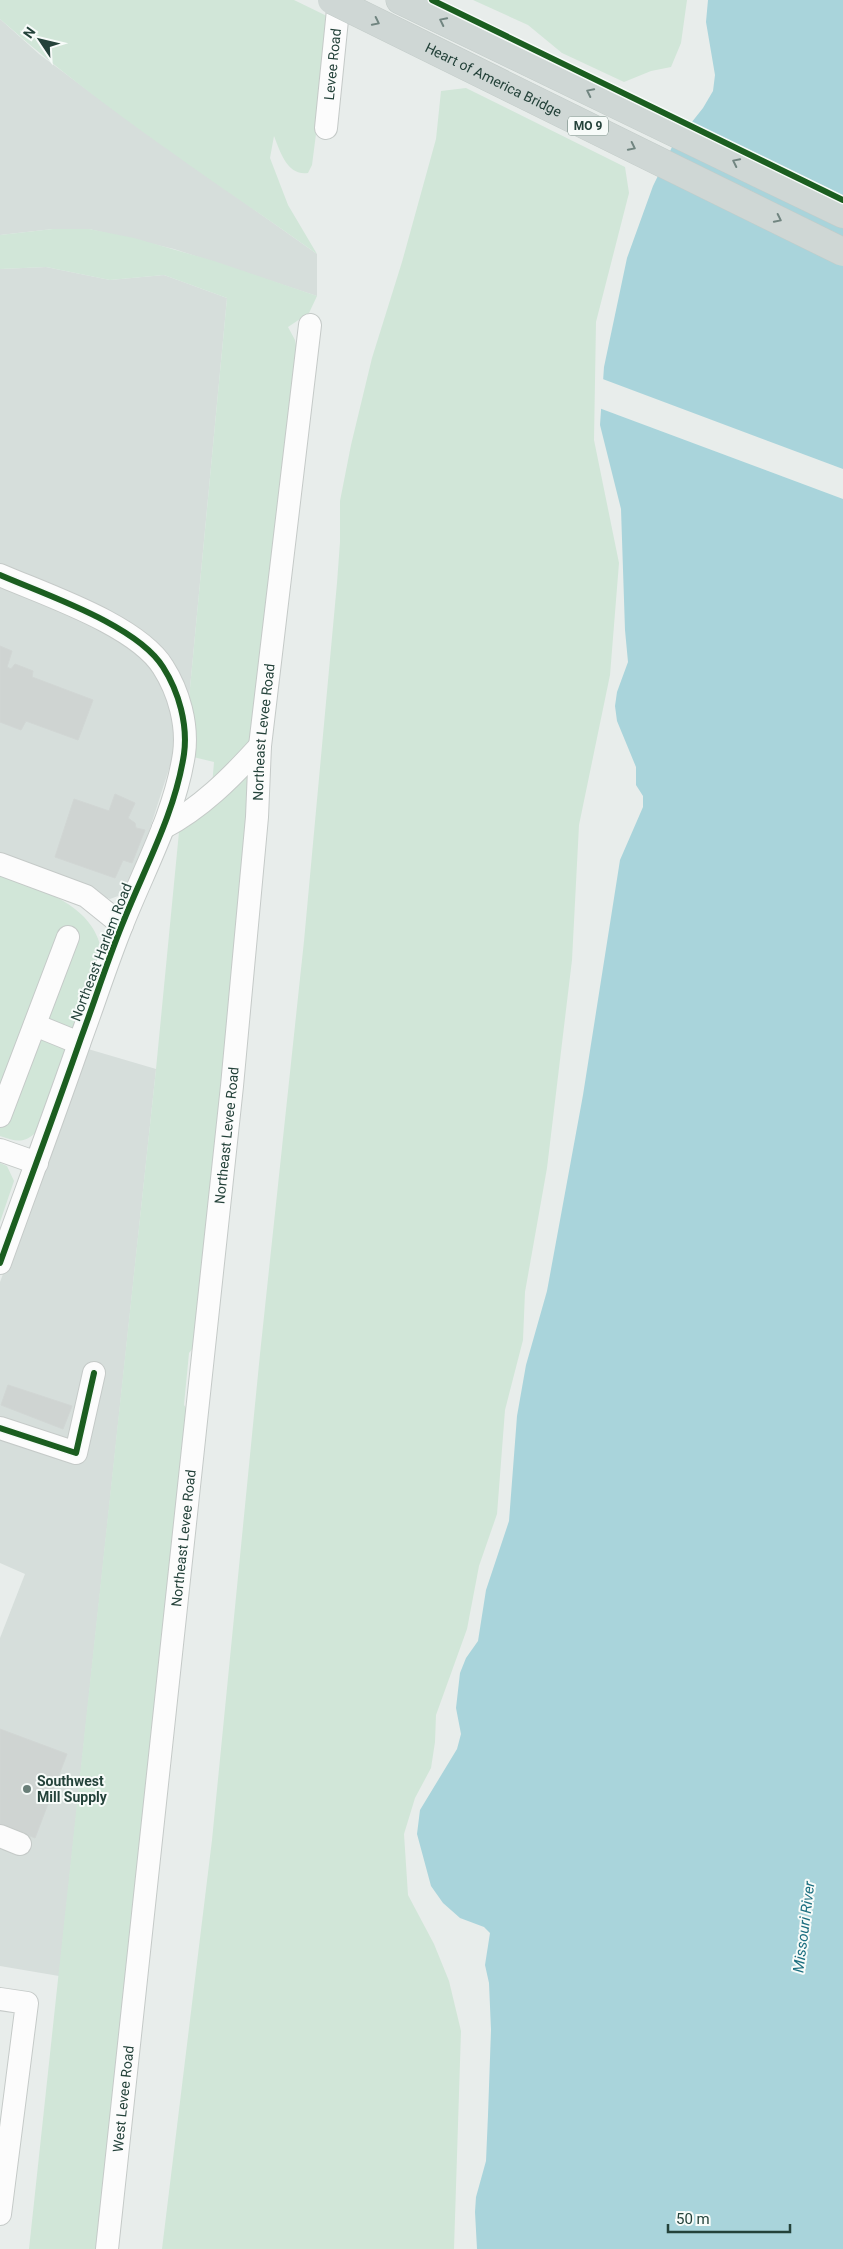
<svg xmlns="http://www.w3.org/2000/svg" width="843" height="2249" viewBox="0 0 843 2249" font-family="Roboto,sans-serif">
  <rect width="100%" height="100%" fill="#e8edeb"/>
  <g fill="#d6dedb">
    <polygon points="0,19 39,54 125,118 317,254 317,296 174,249 89,229 53,229 0,235"/>
    <polygon points="46,267 110,280 164,275 227,298 188,709 132,885 126,893 110,899 0,857 0,269"/>
    <polygon points="88,1049 156,1069 59,1976 0,1966 0,1638 25,1574 0,1563 0,1282"/>
  </g>
  <g fill="#d1e6d8">
    <path d="M0 0H294L331 18 312 165 308 173C287 176 280 151 274 136L270 158 288 205 317 254C210 178 98 106 0 19Z"/>
    <polygon points="473,0 687,0 681,43 671,67 651,71 624,82 562,53 528,25"/>
    <polygon points="466,88 625,167 629,193 596,322 594,440 619,563 610,675 579,825 572,960 547,1168 525,1292 523,1340 505,1410 497,1514 479,1566 467,1629 436,1715 435,1742 431,1768 415,1798 404,1834 408,1895 434,1944 449,1981 461,2031 454,2249 162,2249 212,1840 260,1354 304,941 337,583 340,542 340,501 351,445 372,358 402,262 436,139 441,91"/>
    <polygon points="53,229 89,229 134,238 214,261 317,296 309,313 288,327 295,340 297,351 254,738 212,786 214,762 189,756 188,709 227,298 164,275 110,280 46,267 0,269 0,235"/>
    <polygon points="244,771 253,774 196,1344 189,1353 184,1405 188,1411 100,2249 29,2249 156,1069 179,832 183,826"/>
    <path d="M0 875C40 889 97 905 102 955L38 1130C25 1144 17 1142 0 1136Z"/>
    <polygon points="0,1163 7,1166 14,1181 0,1222"/>
  </g>
  <polygon fill="#a9d4db" points="708,0 843,0 843,2249 477,2249 475,2212 476,2197 486,2161 488,2115 491,2030 489,1983 485,1965 490,1933 484,1927 460,1918 443,1903 431,1886 417,1834 420,1810 457,1749 461,1734 456,1708 460,1673 466,1658 478,1641 486,1590 509,1521 517,1416 526,1365 547,1291 583,1095 620,860 643,807 643,796 636,785 636,767 617,721 615,706 617,692 628,662 625,630 621,509 600,425 604,367 627,258 653,186 672,147 703,108 713,91 715,75 706,22"/>
  <polygon fill="#e8edeb" points="600,378 843,469 843,499 599,408"/>
  <g fill="#cfd4d2" stroke="#d1d6d4">
    <polygon points="0,646 12,651 7,667 11,669 15,664 33,671 32,677 93,700 78,740 26,721 21,730 0,722"/>
    <polygon points="115,794 135,803 128,818 135,823 136,828 145,830 132,863 123,860 115,878 55,857 74,799 109,811"/>
    <polygon points="8,1385 72,1406 63,1429 1,1405"/>
    <polygon points="0,1729 67,1754 35,1838 0,1824"/>
  </g>
  <g fill="none" stroke-linecap="round" stroke-linejoin="round">
    <defs>
      <g id="minor">
        <path id="s1" d="M326 128 339 0"/>
        <path d="M0 575C46 595 137 625 163 667 179 692 188 725 184 754 175 814 144 869 122 925 107 962 95 1000 81 1038 55 1113 27 1188 0 1263"/>
        <path d="M163 828C201 808 231 778 260 746"/>
        <polyline points="0,864 86,896 122,925"/>
        <polyline points="35,1025 79,1043"/>
        <polyline points="0,1116 68,937"/>
        <polyline points="0,1150 37,1163"/>
        <polyline points="0,1428 76,1453 94,1373"/>
        <polyline points="0,1836 20,1844"/>
        <polyline points="0,1999 27,2003 0,2214"/>
        <path id="s2" d="M107 2249 232 1086 257 817 260 746 310 325"/>
      </g>
      <polyline id="major" points="400,0 843,214"/>
    </defs>
    <use href="#minor" stroke="#c5cac8" stroke-width="24"/>
    <use href="#major" stroke="#c3ccc9" stroke-width="29"/>
    <use href="#minor" stroke="#fcfcfc" stroke-width="22"/>
    <use href="#major" stroke="#cfd7d5" stroke-width="28"/>
    <defs>
      <g id="major-bridge">
        <path id="s3" d="M332 0 843 252"/>
      </g>
    </defs>
    <use href="#major-bridge" stroke="#c3ccc9" stroke-width="29" stroke-linecap="butt"/>
    <use href="#major-bridge" stroke="#cfd7d5" stroke-width="28"/>
    <defs>
      <g id="cycleway">
        <polyline points="432,0 843,200"/>
        <path d="M0 575C46 595 137 625 163 667 179 692 188 725 184 754 175 814 144 869 122 925 107 962 95 1000 81 1038 55 1113 27 1188 0 1263"/>
        <polyline points="0,1428 76,1453 94,1373"/>
      </g>
    </defs>
    <use href="#cycleway" stroke="#f7fbf9" stroke-width="9"/>
    <use href="#cycleway" stroke="#1b5e20" stroke-width="6"/>
  </g>
  <defs><path id="oneway-chevron" d="M-2-3.5L2.5 0L-2 3.5" fill="none" stroke-width="1.6" stroke-linecap="round" stroke-linejoin="round" transform="scale(1.25)"/></defs>
  <g stroke="#718580">
    <use href="#oneway-chevron" transform="translate(443 21) rotate(-154)"/>
    <use href="#oneway-chevron" transform="translate(376 22) rotate(26)"/>
    <use href="#oneway-chevron" transform="translate(590 92) rotate(-154)"/>
    <use href="#oneway-chevron" transform="translate(632 147) rotate(26)"/>
    <use href="#oneway-chevron" transform="translate(736 162) rotate(-154)"/>
    <use href="#oneway-chevron" transform="translate(778 219) rotate(26)"/>
  </g>
  <circle fill="#697e78" stroke="#f7fbf9" stroke-width="2" cx="27" cy="1789" r="5"/>
  <g text-anchor="middle" stroke-width="4" stroke-linejoin="round" paint-order="stroke">
    <rect fill="#f7fbf9" stroke="#637a73" stroke-width="1" x="568" y="116.5" width="40" height="19" rx="4"/>
    <g font-size="12" font-weight="bold" fill="#24423a">
      <text x="588" y="130">MO 9</text>
    </g>
    <g font-size="14" fill="#24423a" stroke="#f7fbf9">
      <text dy="5" stroke="none"><textPath href="#s1" startOffset="64">Levee Road</textPath></text>
      <text dy="5" stroke="none"><textPath href="#s3" startOffset="180">Heart of America Bridge</textPath></text>
      <text dy="5" stroke="none"><textPath href="#s2" startOffset="1525">Northeast Levee Road</textPath></text>
      <text transform="translate(101 952) rotate(-69)" y="5">Northeast Harlem Road</text>
      <text dy="5" stroke="none"><textPath href="#s2" startOffset="1120">Northeast Levee Road</textPath></text>
      <text dy="5" stroke="none"><textPath href="#s2" startOffset="715">Northeast Levee Road</textPath></text>
      <text dy="5" stroke="none"><textPath href="#s2" startOffset="151">West Levee Road</textPath></text>
    </g>
    <g font-size="14" font-weight="bold" fill="#24423a" stroke="#f7fbf9" text-anchor="start">
      <text x="37" y="1786">Southwest<tspan x="37" dy="16">Mill Supply</tspan></text>
    </g>
    <g font-size="15" font-style="italic" fill="#1c6f80" stroke="#f7fbf9">
      <text transform="translate(804 1927) rotate(-83)" y="5">Missouri River</text>
    </g>
  </g>
  <g transform="translate(40 40) rotate(305)" stroke="#f7fbf9" stroke-width="4" paint-order="stroke">
  <path d="M0-4L9 19L0 12L-9 19Z" fill="#24423a"/>
  <text y="-8" font-size="14" font-weight="bold" text-anchor="middle" fill="#24423a">N</text>
  </g>
  <path d="M668 2224v8h122v-8" fill="none" stroke="#24423a" stroke-width="2.5"/>
  <text x="676" y="2224" font-size="15" fill="#24423a" stroke="#f7fbf9" stroke-width="4" paint-order="stroke">50 m</text>
</svg>
